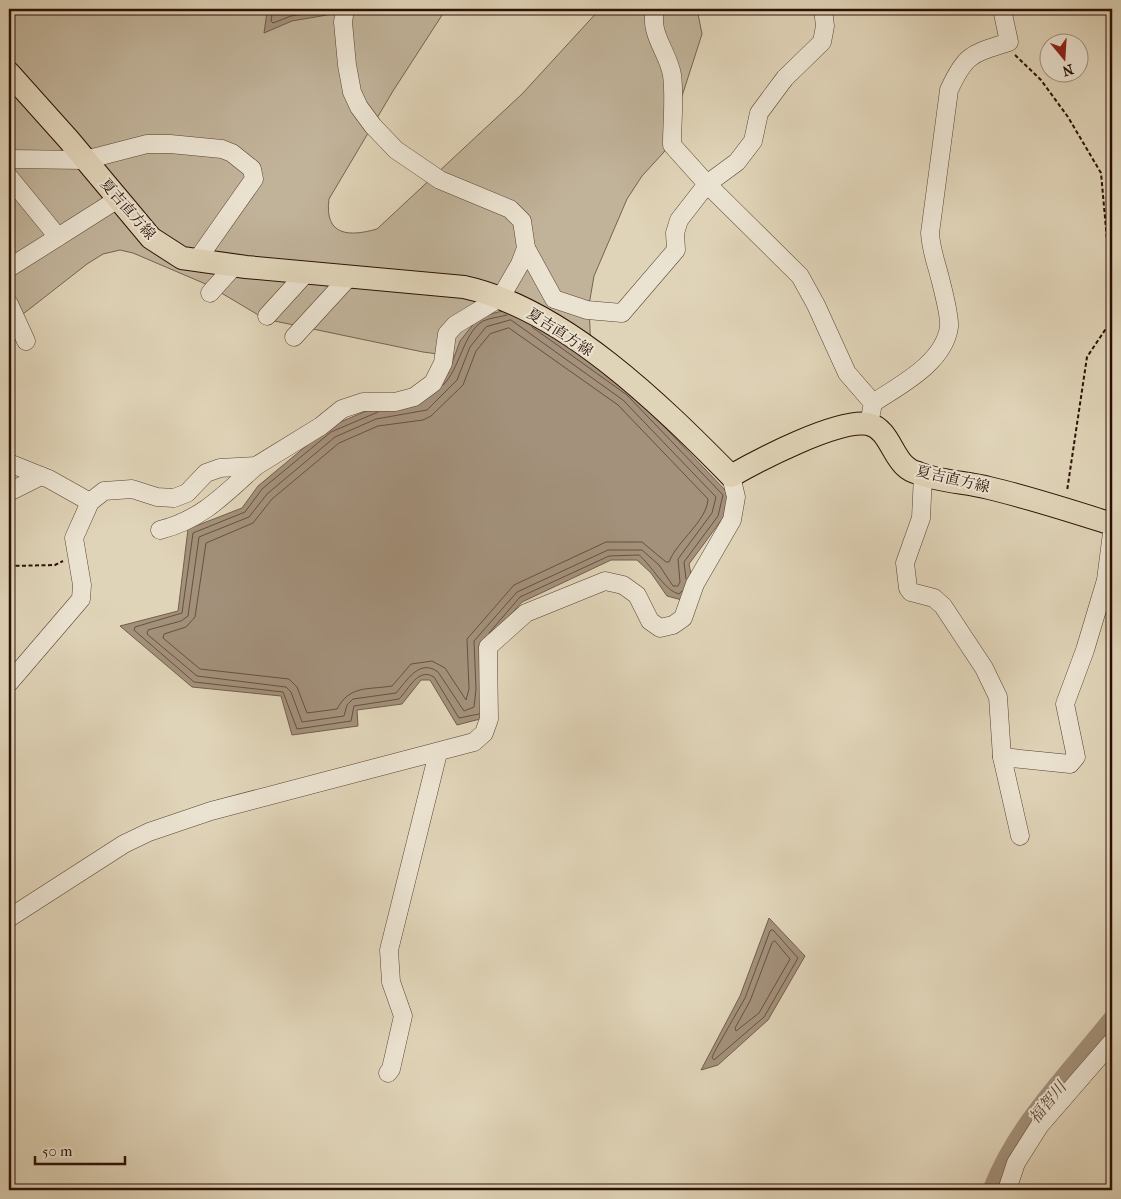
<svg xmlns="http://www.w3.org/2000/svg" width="1121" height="1199" viewBox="0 0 1121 1199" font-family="'IM FELL French Canon','Noto Serif JP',serif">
  <rect width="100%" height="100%" fill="#e0d4b8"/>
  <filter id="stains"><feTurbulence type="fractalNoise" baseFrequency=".004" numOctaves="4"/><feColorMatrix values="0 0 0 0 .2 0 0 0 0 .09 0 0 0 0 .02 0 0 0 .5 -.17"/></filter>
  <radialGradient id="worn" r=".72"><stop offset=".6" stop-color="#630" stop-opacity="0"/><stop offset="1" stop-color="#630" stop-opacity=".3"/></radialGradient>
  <path fill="#c1b39a" stroke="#766250" d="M9 9H446L393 91 329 199C324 236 349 237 377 229L522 94 600 9H697L702 34 664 152 642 176 627 199 594 276 589 305 591 353 518 365 423 352 265 319 208 285 133 253 120 250 103 254 87 264 9 325Z"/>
  <g fill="#a3917b" stroke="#735d4c">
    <polygon points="270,9 330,9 327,15 292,21 264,33 267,12"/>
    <polygon points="514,308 630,391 729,494 723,518 689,564 693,585 682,600 667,596 651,573 637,560 611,560 522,602 484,646 484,718 457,725 430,680 421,680 402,704 357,710 358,726 292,735 281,696 192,687 120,626 178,611 188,529 242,508 258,486 329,427 373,408 420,401 448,374 460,341 479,317"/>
    <polygon points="769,918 805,956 768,1020 718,1065 701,1070 740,996"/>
  </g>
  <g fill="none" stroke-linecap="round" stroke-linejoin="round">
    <g stroke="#685040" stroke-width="1">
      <polyline points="273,9 271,21 273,23 291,16 323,11 325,9"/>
      <path d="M511 320 623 400 716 497 712 513 678 559 680 582 678 586H673L659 565 642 550H608L517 592 474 641 476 689 474 707 464 711 438 672C419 658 407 681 396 693L353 699 347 705 344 716 302 722 291 692 286 687 197 676 147 634 148 630 181 621 188 616 199 537 249 517 267 494 335 437 376 419 427 410 457 380 470 347 486 327Z"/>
      <polyline points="532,327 627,395 723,495 718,516 684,562 686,579"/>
      <path d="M509 328 618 405 708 499C707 521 677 541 669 562H666L642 542H606L514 585 467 639 469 689 466 700 445 668 432 661 411 664 392 686C367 690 350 685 337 709L307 713 297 687 289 679 200 669 163 638 164 634 186 627 195 617 206 543 253 523 272 499 339 443 378 426 423 420 431 416 463 385 476 351 490 334Z"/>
      <path d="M443 385C460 369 463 333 483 321 490 318 500 317 507 315"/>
      <path d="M378 412 331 432 262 489 245 512 193 533 182 613 135 627 134 630 194 682 283 692 297 729 351 721 354 706 399 699C409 689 418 667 434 677L459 718 479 714"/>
      <path d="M489 633 520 597 609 556 639 555C652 566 664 590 679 594L682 591"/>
      <polygon points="773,930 798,958 764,1017 714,1060 712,1057 716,1049 745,998 770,931"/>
      <polygon points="775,941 790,959 759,1013 736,1031 735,1028 750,1001 772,943"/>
    </g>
    <path stroke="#a3917b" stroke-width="21" d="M993 1190C1018 1125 1069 1075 1112 1021"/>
    <defs>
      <g id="minor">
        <path d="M655 9C649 35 668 51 672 75 675 97 672 123 672 145L707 184 800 276 816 305 847 373 873 403"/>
        <polyline points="9,159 85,160 147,144 170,144 222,149 232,153 252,169 254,179 197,260"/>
        <polyline points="9,177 58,237"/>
        <polyline points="526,248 554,299 587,310 622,313 676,250 675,233 679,220 707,184 737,162 753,141 759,113 785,78 822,42 825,26 823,9"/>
        <polyline points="9,268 118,199"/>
        <polyline points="210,293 235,265"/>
        <polyline points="9,304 26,341"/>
        <polyline points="267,316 307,272"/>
        <polyline points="294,337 350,276"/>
        <path d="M869 424 873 403C900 385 944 363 949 327 950 316 943 290 940 278 936 262 931 250 930 233L949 90C966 53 972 54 1009 42L1002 9"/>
        <polyline points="9,463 49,479 90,502"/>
        <polyline points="923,475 921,518 905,563 908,588 911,592 934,598 943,606 984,668 998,697 1002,757"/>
        <polyline points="9,492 41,476"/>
        <path d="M160 530C201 520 225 494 256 466"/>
        <polyline points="9,683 81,599 82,585 74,538 90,502 104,491 132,489 157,497 174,498 187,493 206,473 220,468 256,466 321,426 342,409 363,402 395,402 414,397 433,383 443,363 447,334 455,325 501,297 520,264 526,248 522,221 510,209 440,180 396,150 373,126 359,107 352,92 347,65 343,22 345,9"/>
        <polyline points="1020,836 1002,757 1070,764 1076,757 1065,704 1085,650 1106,580 1112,533"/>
        <polyline points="9,918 124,844 149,832 211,811 474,742 484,733 489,719 488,647 526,613 605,581 623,585 637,595 650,621 660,628 673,625 683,618 695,584 732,520 736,497 731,476"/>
        <polyline points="388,1073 391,1069 403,1016 391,982 389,950 438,753"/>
        <polyline points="1007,1190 1016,1163 1040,1125 1112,1042"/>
      </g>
      <path id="major" d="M9 73 69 140 151 238 182 258 246 267 464 287C564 309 661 405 731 476 759 460 837 419 868 424 888 428 892 455 905 466 908 469 914 472 918 473 940 482 966 482 989 488 1031 498 1071 511 1112 524"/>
    </defs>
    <use href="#minor" stroke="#594132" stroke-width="19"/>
    <use href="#major" stroke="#2c1005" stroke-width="24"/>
    <g stroke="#2c1005" stroke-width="2" stroke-dasharray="4 2.5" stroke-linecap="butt">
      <polyline points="1015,55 1041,80 1068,117 1101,173 1110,273 1111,321 1087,357 1067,491"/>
      <polyline points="9,566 55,565 63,561"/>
    </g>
    <use href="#minor" stroke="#ebe3d1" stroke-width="18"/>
    <use href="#major" stroke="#e0d4b8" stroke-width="22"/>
  </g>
  <g text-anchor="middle" stroke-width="4" stroke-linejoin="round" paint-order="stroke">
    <g font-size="15" fill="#2c1005" stroke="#ebe3d1">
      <text transform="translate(128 209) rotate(49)" y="5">夏吉直方線</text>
      <text transform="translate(560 332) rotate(33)" y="5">夏吉直方線</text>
      <text transform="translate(953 479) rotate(13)" y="5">夏吉直方線</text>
    </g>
    <g font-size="16" font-style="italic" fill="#5c4434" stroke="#ebe3d1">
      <text transform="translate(1047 1102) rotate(-51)" y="6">福智川</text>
    </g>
  </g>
  <rect width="1121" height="1199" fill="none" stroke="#e0d4b8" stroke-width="30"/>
  <rect x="10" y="10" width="1101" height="1179" fill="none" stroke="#2c1005" stroke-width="2.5"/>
  <rect x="15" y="15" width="1091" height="1169" fill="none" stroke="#2c1005"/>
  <g transform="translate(1064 58) rotate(162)"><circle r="24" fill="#ebe3d1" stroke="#9f8f7f"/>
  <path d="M0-4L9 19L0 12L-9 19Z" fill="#8f2418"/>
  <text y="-8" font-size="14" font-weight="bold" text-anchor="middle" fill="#2c1005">N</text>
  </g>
  <path d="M35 1156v8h90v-8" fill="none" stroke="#2c1005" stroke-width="2.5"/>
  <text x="42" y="1156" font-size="15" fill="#2c1005" stroke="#ebe3d1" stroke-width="4" paint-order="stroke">50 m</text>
  <rect width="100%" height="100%" filter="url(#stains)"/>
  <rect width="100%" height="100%" fill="url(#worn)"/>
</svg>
